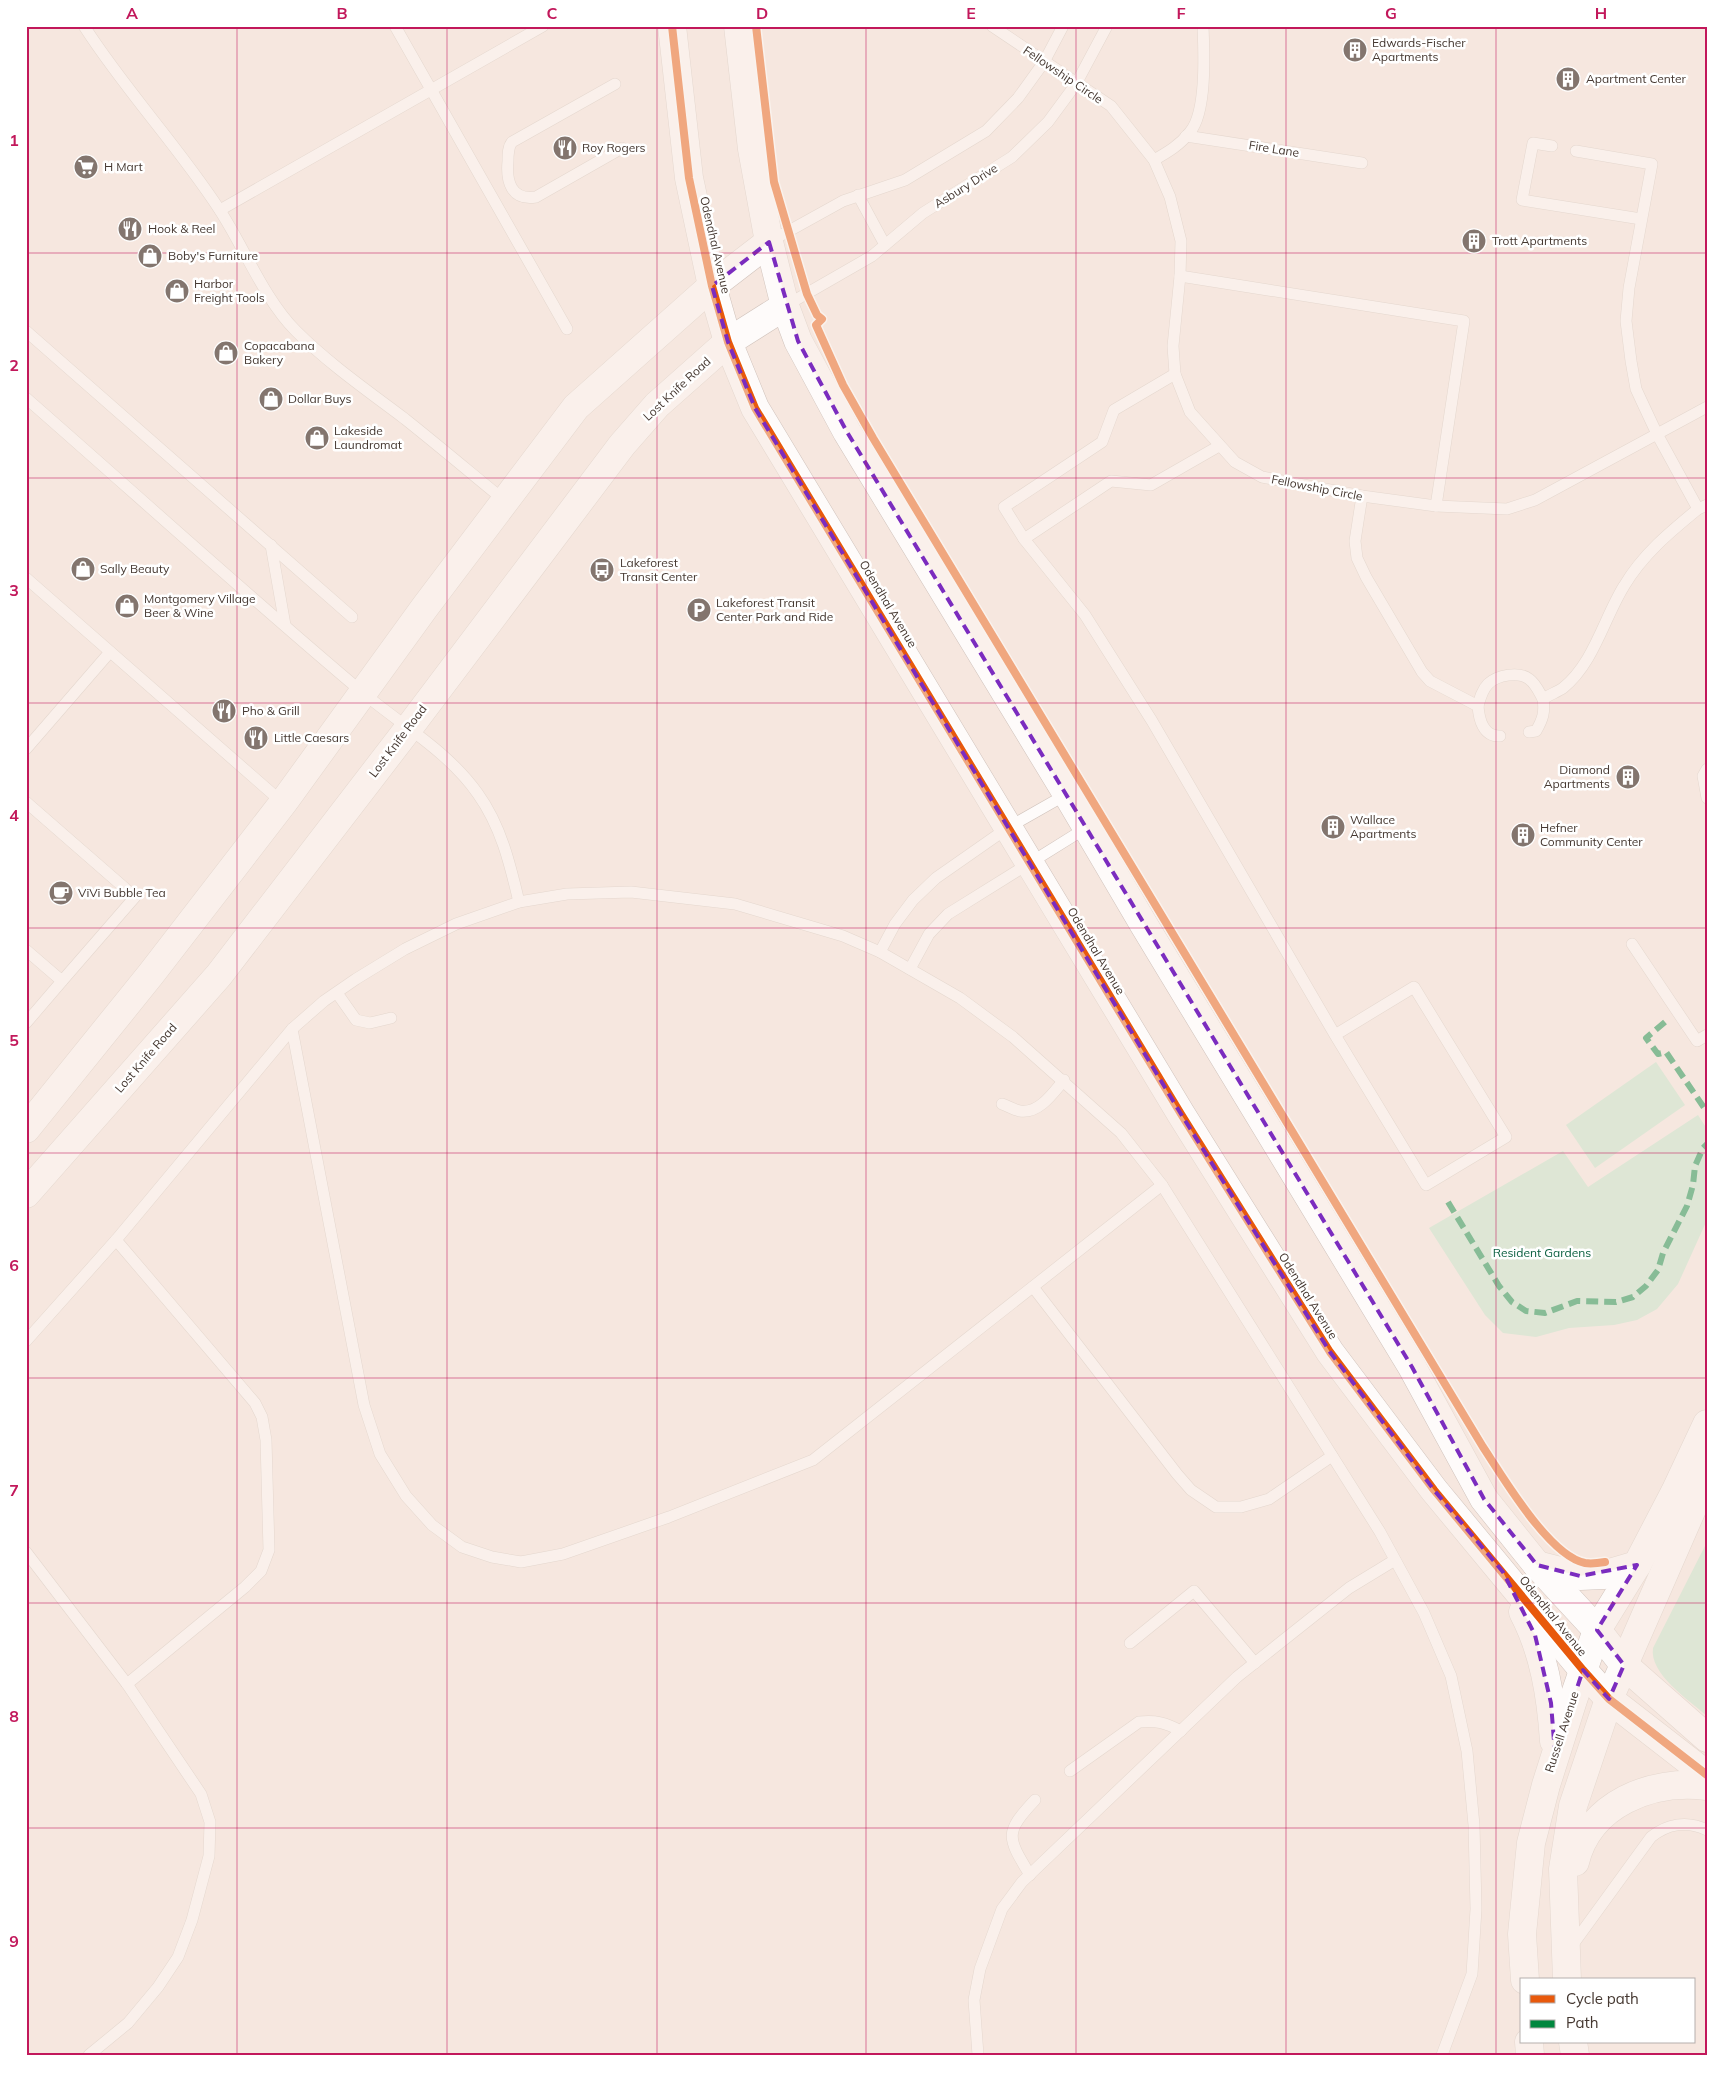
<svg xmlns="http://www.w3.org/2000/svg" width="1733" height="2081" viewBox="0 0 1733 2081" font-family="Mulish,sans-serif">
  <rect width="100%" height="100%" fill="#f6e7df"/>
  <g fill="#c0e4cb">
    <polygon points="1656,1062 1685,1105 1595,1168 1566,1125"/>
    <polygon points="1698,1115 1707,1129 1707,1220 1678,1284 1657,1309 1637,1320 1614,1325 1569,1328 1536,1337 1503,1333 1485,1315 1429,1228 1563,1151 1588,1187"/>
    <path d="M1706 1544H1707V1716C1689 1700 1649 1674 1653 1648Z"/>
  </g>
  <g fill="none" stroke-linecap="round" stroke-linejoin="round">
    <defs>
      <g id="service">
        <path d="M84 26C125 90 178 146 219 209 244 247 264 299 296 331 329 364 368 391 405 419 439 446 472 474 505 501"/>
        <polyline points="395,26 567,329"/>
        <polyline points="992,26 1111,106 1154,160 1170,197 1181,241 1180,276 1173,346 1175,374 1190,412 1235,462 1262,477 1362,496 1436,506 1507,509 1535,500 1707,407"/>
        <path d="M615 84 512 142C508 147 508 154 508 161 506 181 511 201 536 197L622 148"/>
        <polyline points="1186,136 1362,163"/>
        <polyline points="1552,146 1533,143 1522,200 1641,219"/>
        <polyline points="1576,151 1652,164 1629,288 1626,321 1631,361 1636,389 1642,402 1657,434 1698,509"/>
        <path d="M1154 160C1168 152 1180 145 1190 132 1207 112 1204 52 1203 26"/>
        <polyline points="858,195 885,245"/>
        <polyline points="220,210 543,26"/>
        <polyline points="769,242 843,201 905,180 986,131 1018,98 1044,62 1063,26"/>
        <polyline points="1180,276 1464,321 1436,506"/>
        <polyline points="785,306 872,256 923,213 1012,157 1048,122 1076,84 1107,26"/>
        <polyline points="26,331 352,617"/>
        <polyline points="1175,374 1114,410 1102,442 1004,507 1024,539 1085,615 1152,721 1335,1035 1426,1185 1506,1137 1414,987 1335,1035"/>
        <path d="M26 398C138 496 248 596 362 692 401 725 448 751 478 794 501 826 510 864 519 902"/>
        <path d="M1362 496 1355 541 1357 558 1366 577 1422 672 1430 681 1478 706C1480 698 1482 690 1488 684 1497 675 1519 671 1529 679 1536 684 1539 692 1543 699 1549 695 1557 692 1563 688 1594 663 1604 618 1624 586 1643 554 1670 532 1698 509L1707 505"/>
        <polyline points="1024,539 1111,481 1151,485 1219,446"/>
        <polyline points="271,545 285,625"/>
        <polyline points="26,578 283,803"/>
        <path d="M1478 706C1479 719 1483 737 1500 736"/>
        <path d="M1529 732 1536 731C1543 719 1545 712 1543 699"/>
        <polyline points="26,749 110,652"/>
        <polyline points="1707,769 1703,776 1707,798"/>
        <polyline points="26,802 135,897 62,981 26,950"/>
        <polyline points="1632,944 1697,1041 1707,1035"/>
        <polyline points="880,952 895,924 913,900 936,878 1009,827 1067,794"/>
        <polyline points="910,969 929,934 948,914 1086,828"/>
        <polyline points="337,993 356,1020 370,1023 391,1018"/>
        <polyline points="26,1023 62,981"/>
        <polyline points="292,1029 364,1405 380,1454 406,1496 432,1525 462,1547 492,1557 521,1562 563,1554 669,1517 813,1460 1162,1185"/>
        <path d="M1002 1104C1008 1106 1014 1110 1020 1111 1039 1114 1053 1093 1064 1080"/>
        <polyline points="116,1240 255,1403 262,1417 266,1440 269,1550 261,1571 245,1587 127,1684"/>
        <polyline points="1033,1287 1177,1474 1191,1490 1216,1507 1241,1507 1269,1499 1332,1456"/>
        <polyline points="26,1341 116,1240 292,1029 324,1001 356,979 405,949 456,924 519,902 567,894 631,892 735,904 843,936 880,952 960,998 1013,1037 1121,1133 1162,1185 1380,1532 1424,1613 1451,1676 1467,1751 1474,1825 1476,1909 1472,1974 1442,2055"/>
        <polyline points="26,1552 127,1684 201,1794 210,1822 209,1856 192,1920 178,1957 158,1987 128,2023 89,2055"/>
        <polyline points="1130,1643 1194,1591 1255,1663"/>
        <path d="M1070 1771 1139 1722C1156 1720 1166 1723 1181 1731"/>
        <path d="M1030 1875C1007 1837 1004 1833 1035 1800"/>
        <path d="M1571 1947 1651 1837C1667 1824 1687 1820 1707 1830"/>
        <polyline points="978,2055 974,2000 980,1969 1002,1909 1022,1882 1237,1677 1349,1588 1395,1560"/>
      </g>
      <g id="tertiary">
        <polyline points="672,26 689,178 712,286 728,342 755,408 1181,1114 1330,1352 1434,1490 1583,1670 1609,1699 1707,1775"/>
        <polyline points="738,26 752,149 769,242 785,306 798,341 847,432 1067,794 1144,925 1412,1367 1484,1499 1537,1565 1597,1630 1624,1665 1707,1738"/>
        <polyline points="26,1129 151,974 283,803 425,607 576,407 712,286 769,242"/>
        <polyline points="26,1194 219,975 408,729 622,445 657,405 728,342 785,306"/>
        <polyline points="1537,1565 1580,1576 1603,1575 1637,1565"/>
        <path d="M1523 1612C1544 1652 1551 1696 1554 1741"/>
        <path d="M1575 1862C1589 1804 1651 1779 1707 1786"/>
        <polyline points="1525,1980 1522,1934 1531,1843 1546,1785 1573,1700 1597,1630 1637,1565 1676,1490 1707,1424"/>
        <polyline points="1567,1980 1563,1869 1573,1806 1609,1699 1707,1475"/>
        <polyline points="1529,2042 1530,2055"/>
        <polyline points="1573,2042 1575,2055"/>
      </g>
    </defs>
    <use href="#service" stroke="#d0c3bc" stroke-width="12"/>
    <use href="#tertiary" stroke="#d0c3bc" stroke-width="29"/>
    <use href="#service" stroke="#fefbfa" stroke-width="11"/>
    <use href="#tertiary" stroke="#fefbfa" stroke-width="28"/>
    <g stroke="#00873e" stroke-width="6" stroke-dasharray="12 6" stroke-linecap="butt">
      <polyline points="1665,1022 1646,1038 1658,1054 1666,1052 1707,1112"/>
      <polyline points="1448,1202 1499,1286 1512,1302 1526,1311 1545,1313 1577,1301 1616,1302 1633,1297 1646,1286 1658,1270 1663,1253 1687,1206 1693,1185 1695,1166 1703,1148 1707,1144"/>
    </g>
    <defs>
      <g id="cycleway">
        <polyline points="672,26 689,178 712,286 728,342 755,408 1181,1114 1330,1352 1434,1490 1583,1670 1609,1699 1707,1775"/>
        <path d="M756 26 774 182 807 294 817 315 822 319 816 325 843 385 873 438 1483 1447C1503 1477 1549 1556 1585 1563 1591 1564 1599 1563 1605 1562"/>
      </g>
    </defs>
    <use href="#cycleway" stroke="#fff" stroke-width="11"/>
    <use href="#cycleway" stroke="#e8590c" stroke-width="8"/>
  </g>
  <path d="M0 0H1733V2081H0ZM769 242 798 341 847 432 1412 1367 1484 1499 1537 1565 1580 1576 1637 1565 1597 1630 1624 1665 1609 1699 1583 1670 1555 1754 1551 1703 1535 1635 1503 1572 1434 1490 1330 1352 1181 1114 755 408 728 342 712 286Z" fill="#f6e7df" fill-opacity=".55" fill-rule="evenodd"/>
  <path fill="none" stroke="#7b2cbf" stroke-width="4" stroke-dasharray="10 6" stroke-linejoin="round" d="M769 242 798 341 847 432 1412 1367 1484 1499 1537 1565 1580 1576 1637 1565 1597 1630 1624 1665 1609 1699 1583 1670 1555 1754 1551 1703 1535 1635 1503 1572 1434 1490 1330 1352 1181 1114 755 408 728 342 712 286Z"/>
  <path fill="none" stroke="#c2185b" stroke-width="1" stroke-opacity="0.55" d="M237 26V2055M447 26V2055M657 26V2055M866 26V2055M1076 26V2055M1286 26V2055M1496 26V2055M26 253H1707M26 478H1707M26 703H1707M26 928H1707M26 1153H1707M26 1378H1707M26 1603H1707M26 1828H1707"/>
  <defs>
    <symbol id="building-disc" viewBox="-11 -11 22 22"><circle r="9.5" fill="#83756e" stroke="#fff"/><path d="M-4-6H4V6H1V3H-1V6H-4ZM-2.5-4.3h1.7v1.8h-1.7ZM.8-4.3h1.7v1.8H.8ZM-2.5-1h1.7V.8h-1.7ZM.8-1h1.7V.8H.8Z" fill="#fff"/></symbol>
    <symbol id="restaurant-disc" viewBox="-11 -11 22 22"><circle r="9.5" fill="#83756e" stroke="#fff"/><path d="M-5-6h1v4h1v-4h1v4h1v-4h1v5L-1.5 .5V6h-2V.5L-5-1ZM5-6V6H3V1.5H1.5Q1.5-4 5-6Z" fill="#fff"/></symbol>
    <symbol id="supermarket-disc" viewBox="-11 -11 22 22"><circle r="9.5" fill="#83756e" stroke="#fff"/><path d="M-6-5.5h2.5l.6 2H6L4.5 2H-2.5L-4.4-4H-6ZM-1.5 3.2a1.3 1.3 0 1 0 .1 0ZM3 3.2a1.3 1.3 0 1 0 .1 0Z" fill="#fff"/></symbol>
    <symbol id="shop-disc" viewBox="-11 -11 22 22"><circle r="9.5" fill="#83756e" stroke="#fff"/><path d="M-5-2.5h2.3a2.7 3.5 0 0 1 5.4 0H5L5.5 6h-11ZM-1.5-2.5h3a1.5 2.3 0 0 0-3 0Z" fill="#fff"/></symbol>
    <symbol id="bus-disc" viewBox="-11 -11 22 22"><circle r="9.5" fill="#83756e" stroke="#fff"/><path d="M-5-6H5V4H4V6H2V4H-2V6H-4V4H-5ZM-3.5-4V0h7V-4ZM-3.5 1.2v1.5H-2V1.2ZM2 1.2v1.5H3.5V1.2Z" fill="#fff"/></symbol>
    <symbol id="parking-disc" viewBox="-11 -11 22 22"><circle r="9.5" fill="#83756e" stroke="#fff"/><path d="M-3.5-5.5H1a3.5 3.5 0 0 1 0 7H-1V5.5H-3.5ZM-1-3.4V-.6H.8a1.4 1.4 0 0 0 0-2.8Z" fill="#fff"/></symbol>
    <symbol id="cafe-disc" viewBox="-11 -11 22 22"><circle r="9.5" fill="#83756e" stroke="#fff"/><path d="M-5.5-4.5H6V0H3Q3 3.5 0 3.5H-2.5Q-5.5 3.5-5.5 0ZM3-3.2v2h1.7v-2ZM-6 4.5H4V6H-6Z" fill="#fff"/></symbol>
  </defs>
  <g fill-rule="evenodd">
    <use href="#building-disc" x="1341" y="36" width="28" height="28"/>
    <use href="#building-disc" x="1554" y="65" width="28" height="28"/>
    <use href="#restaurant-disc" x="551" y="134" width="28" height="28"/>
    <use href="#supermarket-disc" x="72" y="153" width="28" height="28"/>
    <use href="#restaurant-disc" x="116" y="215" width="28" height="28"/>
    <use href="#building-disc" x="1460" y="227" width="28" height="28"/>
    <use href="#shop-disc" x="136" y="242" width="28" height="28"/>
    <use href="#shop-disc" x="163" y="277" width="28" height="28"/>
    <use href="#shop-disc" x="212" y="339" width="28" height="28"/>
    <use href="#shop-disc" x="257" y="385" width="28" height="28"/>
    <use href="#shop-disc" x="303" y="424" width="28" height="28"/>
    <use href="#shop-disc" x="69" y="555" width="28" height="28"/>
    <use href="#bus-disc" x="588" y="556" width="28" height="28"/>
    <use href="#shop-disc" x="113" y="592" width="28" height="28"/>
    <use href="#parking-disc" x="685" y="596" width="28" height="28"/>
    <use href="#restaurant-disc" x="210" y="697" width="28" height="28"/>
    <use href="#restaurant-disc" x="242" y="724" width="28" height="28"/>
    <use href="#building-disc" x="1614" y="763" width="28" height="28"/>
    <use href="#building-disc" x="1319" y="813" width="28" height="28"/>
    <use href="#building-disc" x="1509" y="821" width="28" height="28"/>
    <use href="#cafe-disc" x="47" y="879" width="28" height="28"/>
  </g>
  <g text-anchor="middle" stroke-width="5" stroke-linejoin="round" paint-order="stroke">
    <g font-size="12" fill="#453831" stroke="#fff" text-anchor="start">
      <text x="1372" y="47">Edwards-Fischer<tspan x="1372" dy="14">Apartments</tspan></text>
      <text x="1586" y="83">Apartment Center</text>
      <text x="582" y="152">Roy Rogers</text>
      <text x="104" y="171">H Mart</text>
      <text x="148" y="233">Hook &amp; Reel</text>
      <text x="1492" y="245">Trott Apartments</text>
      <text x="168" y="260">Boby's Furniture</text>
      <text x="194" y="288">Harbor<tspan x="194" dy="14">Freight Tools</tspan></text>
      <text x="244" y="350">Copacabana<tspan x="244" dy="14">Bakery</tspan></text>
      <text x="288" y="403">Dollar Buys</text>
      <text x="334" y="435">Lakeside<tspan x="334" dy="14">Laundromat</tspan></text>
      <text x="620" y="567">Lakeforest<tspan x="620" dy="14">Transit Center</tspan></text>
      <text x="100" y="573">Sally Beauty</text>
      <text x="144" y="603">Montgomery Village<tspan x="144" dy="14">Beer &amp; Wine</tspan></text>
      <text x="716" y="607">Lakeforest Transit<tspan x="716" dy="14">Center Park and Ride</tspan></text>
      <text x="242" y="715">Pho &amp; Grill</text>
      <text x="274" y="742">Little Caesars</text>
      <text x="1610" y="774" text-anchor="end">Diamond<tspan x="1610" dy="14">Apartments</tspan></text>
      <text x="1350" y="824">Wallace<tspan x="1350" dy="14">Apartments</tspan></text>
      <text x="1540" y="832">Hefner<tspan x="1540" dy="14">Community Center</tspan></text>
      <text x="78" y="897">ViVi Bubble Tea</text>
    </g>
    <g font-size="12" fill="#453831" stroke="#fff">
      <text transform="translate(1063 75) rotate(34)" y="4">Fellowship Circle</text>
      <text transform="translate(1274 149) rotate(9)" y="4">Fire Lane</text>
      <text transform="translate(966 186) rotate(-32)" y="4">Asbury Drive</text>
      <text transform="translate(715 245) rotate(77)" y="4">Odendhal Avenue</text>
      <text transform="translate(677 389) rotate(-43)" y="4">Lost Knife Road</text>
      <text transform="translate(1317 488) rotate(11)" y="4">Fellowship Circle</text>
      <text transform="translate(888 604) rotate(59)" y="4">Odendhal Avenue</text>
      <text transform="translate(398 741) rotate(-53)" y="4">Lost Knife Road</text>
      <text transform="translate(1096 951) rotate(59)" y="4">Odendhal Avenue</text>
      <text transform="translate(146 1058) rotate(-49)" y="4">Lost Knife Road</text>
      <text transform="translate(1308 1296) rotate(58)" y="4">Odendhal Avenue</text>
      <text transform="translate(1553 1616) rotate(51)" y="4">Odendhal Avenue</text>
      <text transform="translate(1562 1732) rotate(-72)" y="4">Russell Avenue</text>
    </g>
    <g font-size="12" fill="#095e3f" stroke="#fff">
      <text x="1542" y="1257">Resident Gardens</text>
    </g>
  </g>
  <rect width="1733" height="2081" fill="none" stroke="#ffffff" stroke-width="55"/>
  <rect x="1520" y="1978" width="175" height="65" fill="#ffffff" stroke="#b5afad"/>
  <rect x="1530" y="1995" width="25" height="8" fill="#e8590c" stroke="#b5afad"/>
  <text x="1566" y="2004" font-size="15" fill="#453831">Cycle path</text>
  <rect x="1530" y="2020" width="25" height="8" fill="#00873e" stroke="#b5afad"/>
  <text x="1566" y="2028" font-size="15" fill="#453831">Path</text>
  <rect x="28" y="28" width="1678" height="2026" fill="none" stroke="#c2185b" stroke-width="2"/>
  <g font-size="16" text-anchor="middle" font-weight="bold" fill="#c2185b">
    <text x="132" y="19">A</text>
    <text x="342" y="19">B</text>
    <text x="552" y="19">C</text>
    <text x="762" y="19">D</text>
    <text x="971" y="19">E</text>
    <text x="1181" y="19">F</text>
    <text x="1391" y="19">G</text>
    <text x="1601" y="19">H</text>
    <text x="14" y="146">1</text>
    <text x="14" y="371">2</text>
    <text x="14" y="596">3</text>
    <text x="14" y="821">4</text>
    <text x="14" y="1046">5</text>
    <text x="14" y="1271">6</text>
    <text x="14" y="1496">7</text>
    <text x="14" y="1722">8</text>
    <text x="14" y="1947">9</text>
  </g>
</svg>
